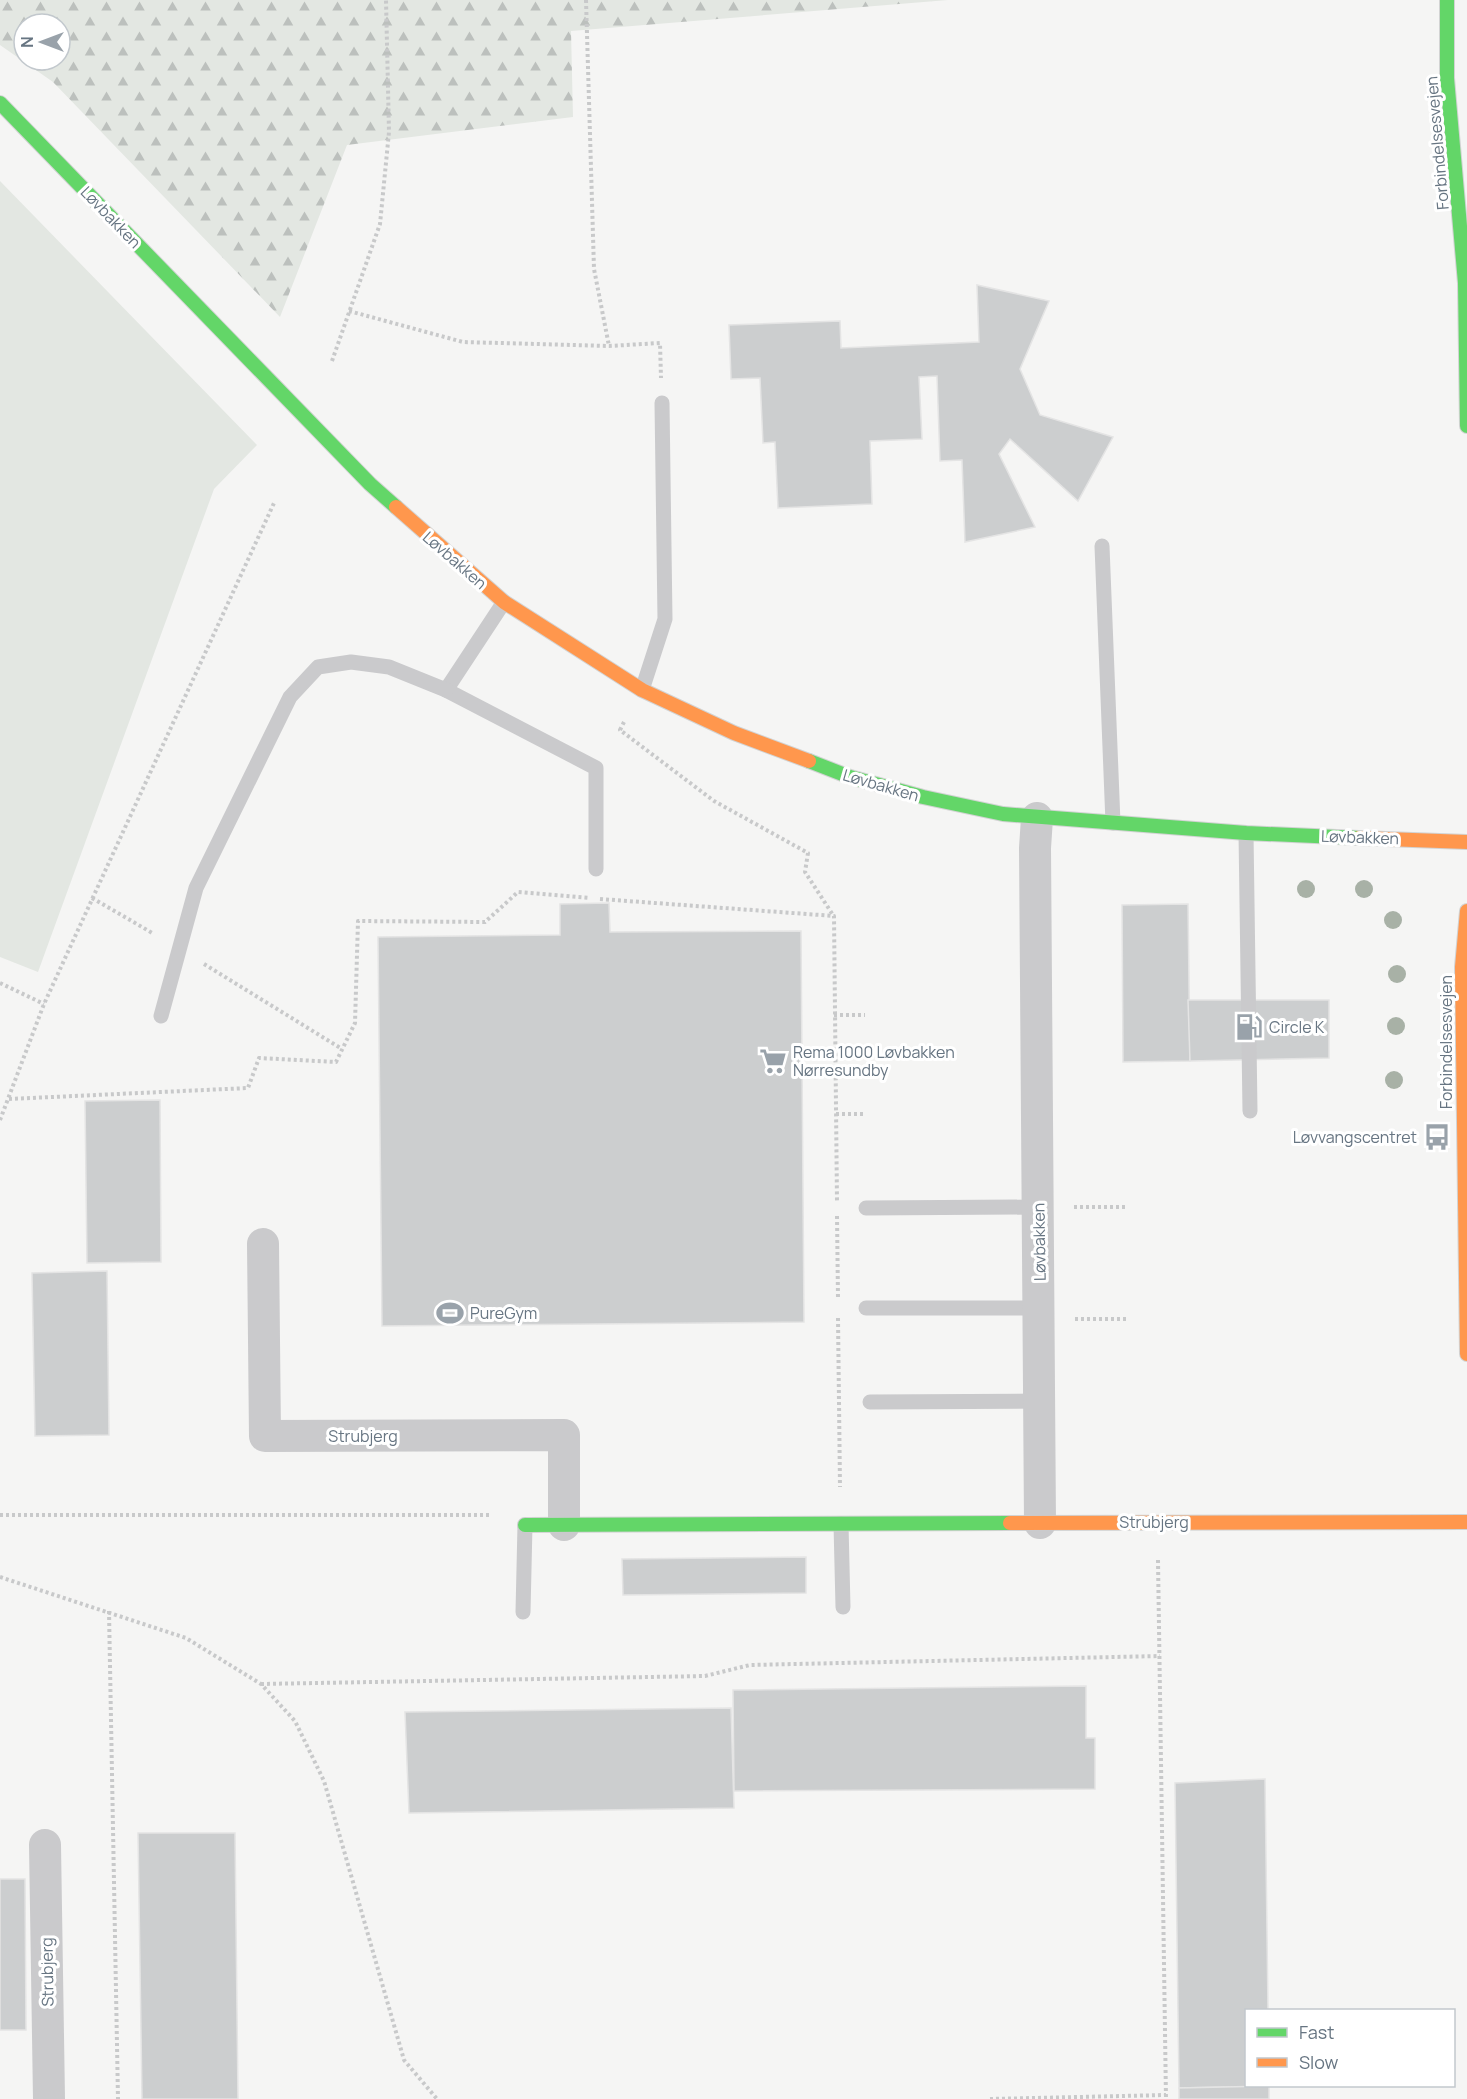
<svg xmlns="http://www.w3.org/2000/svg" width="1467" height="2099" viewBox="0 0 1467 2099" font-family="Manrope,sans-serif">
  <defs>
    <pattern id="forest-firs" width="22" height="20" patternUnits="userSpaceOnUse" patternTransform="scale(1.5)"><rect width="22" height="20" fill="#e3e7e2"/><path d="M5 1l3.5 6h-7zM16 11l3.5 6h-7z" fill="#bcc0bd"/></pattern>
  </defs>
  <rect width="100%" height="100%" fill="#f5f5f4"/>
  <polygon fill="#e3e7e2" points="0,181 257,445 214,489 38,972 0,957"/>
  <path fill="url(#forest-firs)" fill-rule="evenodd" d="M0 0H948L571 31 573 117 347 145 280 317 53 82 0 45ZM24 24H60V60H24Z"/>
  <g fill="#cccecf" stroke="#e4e4e4" stroke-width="1.5">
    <polygon points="977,285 1049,301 1020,369 1040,415 1113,437 1078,501 1010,439 999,454 1035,527 965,542 962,460 940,461 937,376 919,377 922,439 870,441 872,504 778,508 775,442 763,443 760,378 731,379 729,325 840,321 841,348 979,342"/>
    <polygon points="609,903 610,932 801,931 804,1322 382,1326 378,937 560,935 560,904"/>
    <polygon points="1188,904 1190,1061 1123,1062 1122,905"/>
    <polygon points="1188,1000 1329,1000 1329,1058 1190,1061"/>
    <polygon points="160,1100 161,1262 87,1263 85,1101"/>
    <polygon points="107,1271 109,1435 35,1436 32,1273"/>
    <polygon points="806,1557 806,1593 623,1595 622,1559"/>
    <polygon points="1086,1686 1086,1738 1095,1738 1095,1789 734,1791 733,1690"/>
    <polygon points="731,1708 734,1808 409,1813 405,1712"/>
    <polygon points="1265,1779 1268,2010 1246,2010 1246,2086 1269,2086 1179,2088 1175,1783"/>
    <polygon points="138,1833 235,1833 238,2099 142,2099"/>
    <polygon points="0,1879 25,1879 26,2030 0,2030"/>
    <polygon points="1269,2086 1269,2099 1179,2099 1179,2088"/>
  </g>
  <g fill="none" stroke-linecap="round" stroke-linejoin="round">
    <defs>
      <g id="fast">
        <polyline points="1447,0 1447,78 1465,283 1467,426"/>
        <polyline points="0,103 370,484 396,507"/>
        <polyline points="809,761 850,777 923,797 1003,814 1246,833 1359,838"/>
        <polyline points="525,1525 1010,1523"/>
      </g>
      <g id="slow">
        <polyline points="396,507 504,602 642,690 734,733 809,761"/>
        <polyline points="1359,838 1467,842"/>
        <polyline points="1467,911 1462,967 1467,1354"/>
        <polyline points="1010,1523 1467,1522"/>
      </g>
    </defs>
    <use href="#fast" stroke="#d2d3d3" stroke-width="16"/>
    <use href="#slow" stroke="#d2d3d3" stroke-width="16"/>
    <g stroke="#c8c9ca" stroke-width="4" stroke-dasharray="3 3" stroke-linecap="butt">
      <polyline points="586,0 594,269 609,346"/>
      <polyline points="349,311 463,342 609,346 660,343 661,378"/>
      <polyline points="332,361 380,224 389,132 386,0"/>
      <polyline points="624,722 620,730 714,801 808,853 805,872 833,915"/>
      <polyline points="92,898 154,934"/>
      <polyline points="600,899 834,916 837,1202"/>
      <polyline points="204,964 342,1049"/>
      <polyline points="0,983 44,1004"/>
      <polyline points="834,1015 865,1015"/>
      <polyline points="9,1099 248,1088 259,1058 336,1062 355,1023 358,921 485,922 518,892 590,898"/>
      <polyline points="836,1114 866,1114"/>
      <polyline points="0,1120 44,1004 274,503"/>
      <polyline points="1074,1207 1127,1207"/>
      <polyline points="837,1216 838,1298"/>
      <polyline points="838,1318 840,1487"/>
      <polyline points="1075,1319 1128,1319"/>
      <polyline points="0,1515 489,1515"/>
      <polyline points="1158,1560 1166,2099"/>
      <polyline points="0,1577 186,1638 261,1684 295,1721 324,1781 404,2060 437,2099"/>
      <polyline points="109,1611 118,2099"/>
      <polyline points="261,1684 705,1676 750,1665 1160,1656"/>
      <polyline points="990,2099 1166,2095"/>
    </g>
    <g stroke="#cacacc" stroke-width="15">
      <polyline points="1102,546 1113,823"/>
      <polyline points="504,602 446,690 596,768 596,869"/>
      <polyline points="642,690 665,619 662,403"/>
      <polyline points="1246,833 1250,1111"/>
      <polyline points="161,1016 196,888 290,697 318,667 351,662 389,667 446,690"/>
      <polyline points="866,1208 1038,1207"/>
      <polyline points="866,1308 1040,1308"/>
      <polyline points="870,1402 1040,1401"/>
      <polyline points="841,1524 843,1607"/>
      <polyline points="523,1612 525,1525"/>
    </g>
    <g stroke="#cacacc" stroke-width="32">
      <polyline points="1037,818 1035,848 1040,1523"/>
      <polyline points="263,1244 265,1436 564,1435 564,1525"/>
      <polyline points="45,1845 49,2099"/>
    </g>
    <use href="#fast" stroke="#63d668" stroke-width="14"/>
    <use href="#slow" stroke="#ff974d" stroke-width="14"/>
  </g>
  <g fill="#a8b1a6">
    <circle cx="1306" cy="889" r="9"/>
    <circle cx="1364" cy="889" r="9"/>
    <circle cx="1393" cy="920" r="9"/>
    <circle cx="1397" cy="974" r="9"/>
    <circle cx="1396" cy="1026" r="9"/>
    <circle cx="1394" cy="1080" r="9"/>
  </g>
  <defs>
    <symbol id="fuel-bare" viewBox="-9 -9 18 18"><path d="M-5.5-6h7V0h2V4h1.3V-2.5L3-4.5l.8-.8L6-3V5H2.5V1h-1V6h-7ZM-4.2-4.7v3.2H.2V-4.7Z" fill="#99a2aa" stroke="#fff" stroke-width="2.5" paint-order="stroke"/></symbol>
    <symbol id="supermarket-bare" viewBox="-9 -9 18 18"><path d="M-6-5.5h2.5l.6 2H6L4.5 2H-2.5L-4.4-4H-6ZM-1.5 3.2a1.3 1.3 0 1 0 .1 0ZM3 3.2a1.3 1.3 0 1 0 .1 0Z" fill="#99a2aa" stroke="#fff" stroke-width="2.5" paint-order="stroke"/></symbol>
    <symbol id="bus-bare" viewBox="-9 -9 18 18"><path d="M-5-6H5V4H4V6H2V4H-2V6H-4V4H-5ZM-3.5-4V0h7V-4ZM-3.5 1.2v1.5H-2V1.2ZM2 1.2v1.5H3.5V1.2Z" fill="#99a2aa" stroke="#fff" stroke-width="2.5" paint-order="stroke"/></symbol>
    <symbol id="stadium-bare" viewBox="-9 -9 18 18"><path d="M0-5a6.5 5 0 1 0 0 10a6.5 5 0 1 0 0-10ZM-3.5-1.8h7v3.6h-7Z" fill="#99a2aa" stroke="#fff" stroke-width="2.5" paint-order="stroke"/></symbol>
  </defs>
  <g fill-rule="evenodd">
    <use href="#fuel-bare" x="1230" y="1008" width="38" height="38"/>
    <use href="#supermarket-bare" x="754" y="1042" width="38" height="38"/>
    <use href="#bus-bare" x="1418" y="1118" width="38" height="38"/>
    <use href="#stadium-bare" x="431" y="1294" width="38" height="38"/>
  </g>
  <g text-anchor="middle" stroke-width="6" stroke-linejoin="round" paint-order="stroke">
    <g font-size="16" fill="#677582" stroke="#fff">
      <text transform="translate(1437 143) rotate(-95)" y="6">Forbindelsesvejen</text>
      <text transform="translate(111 217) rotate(46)" y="6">Løvbakken</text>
      <text transform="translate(455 560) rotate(41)" y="6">Løvbakken</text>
      <text transform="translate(881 785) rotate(16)" y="6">Løvbakken</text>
      <text transform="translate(1360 837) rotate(2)" y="6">Løvbakken</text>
      <text transform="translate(1446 1042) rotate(-90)" y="6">Forbindelsesvejen</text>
      <text transform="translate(1039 1242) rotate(-91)" y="6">Løvbakken</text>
      <text x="363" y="1442">Strubjerg</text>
      <text x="1154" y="1528">Strubjerg</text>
      <text transform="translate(47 1972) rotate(-91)" y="6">Strubjerg</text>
    </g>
    <g font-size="16" fill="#677582" stroke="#fff" text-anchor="start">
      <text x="1269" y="1033">Circle K</text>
      <text x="793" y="1058">Rema 1000 Løvbakken<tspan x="793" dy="18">Nørresundby</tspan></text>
      <text x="1417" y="1143" text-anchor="end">Løvvangscentret</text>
      <text x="470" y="1319">PureGym</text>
    </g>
  </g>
  <rect x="1245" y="2009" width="210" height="78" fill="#ffffff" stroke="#c2c8cd" stroke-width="1.5"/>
  <rect x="1257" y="2028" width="30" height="9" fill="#63d668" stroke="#c2c8cd" stroke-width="1.5"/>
  <text x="1299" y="2039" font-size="18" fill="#677582">Fast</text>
  <rect x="1257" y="2058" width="30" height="9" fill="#ff974d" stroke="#c2c8cd" stroke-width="1.5"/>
  <text x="1299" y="2069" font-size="18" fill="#677582">Slow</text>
  <g transform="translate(42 42) rotate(270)"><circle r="28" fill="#ffffff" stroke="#c2c8cd" stroke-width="1.5"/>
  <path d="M0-4.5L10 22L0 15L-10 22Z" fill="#99a2aa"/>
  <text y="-9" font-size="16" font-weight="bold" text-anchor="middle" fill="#677582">N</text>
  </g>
</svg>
